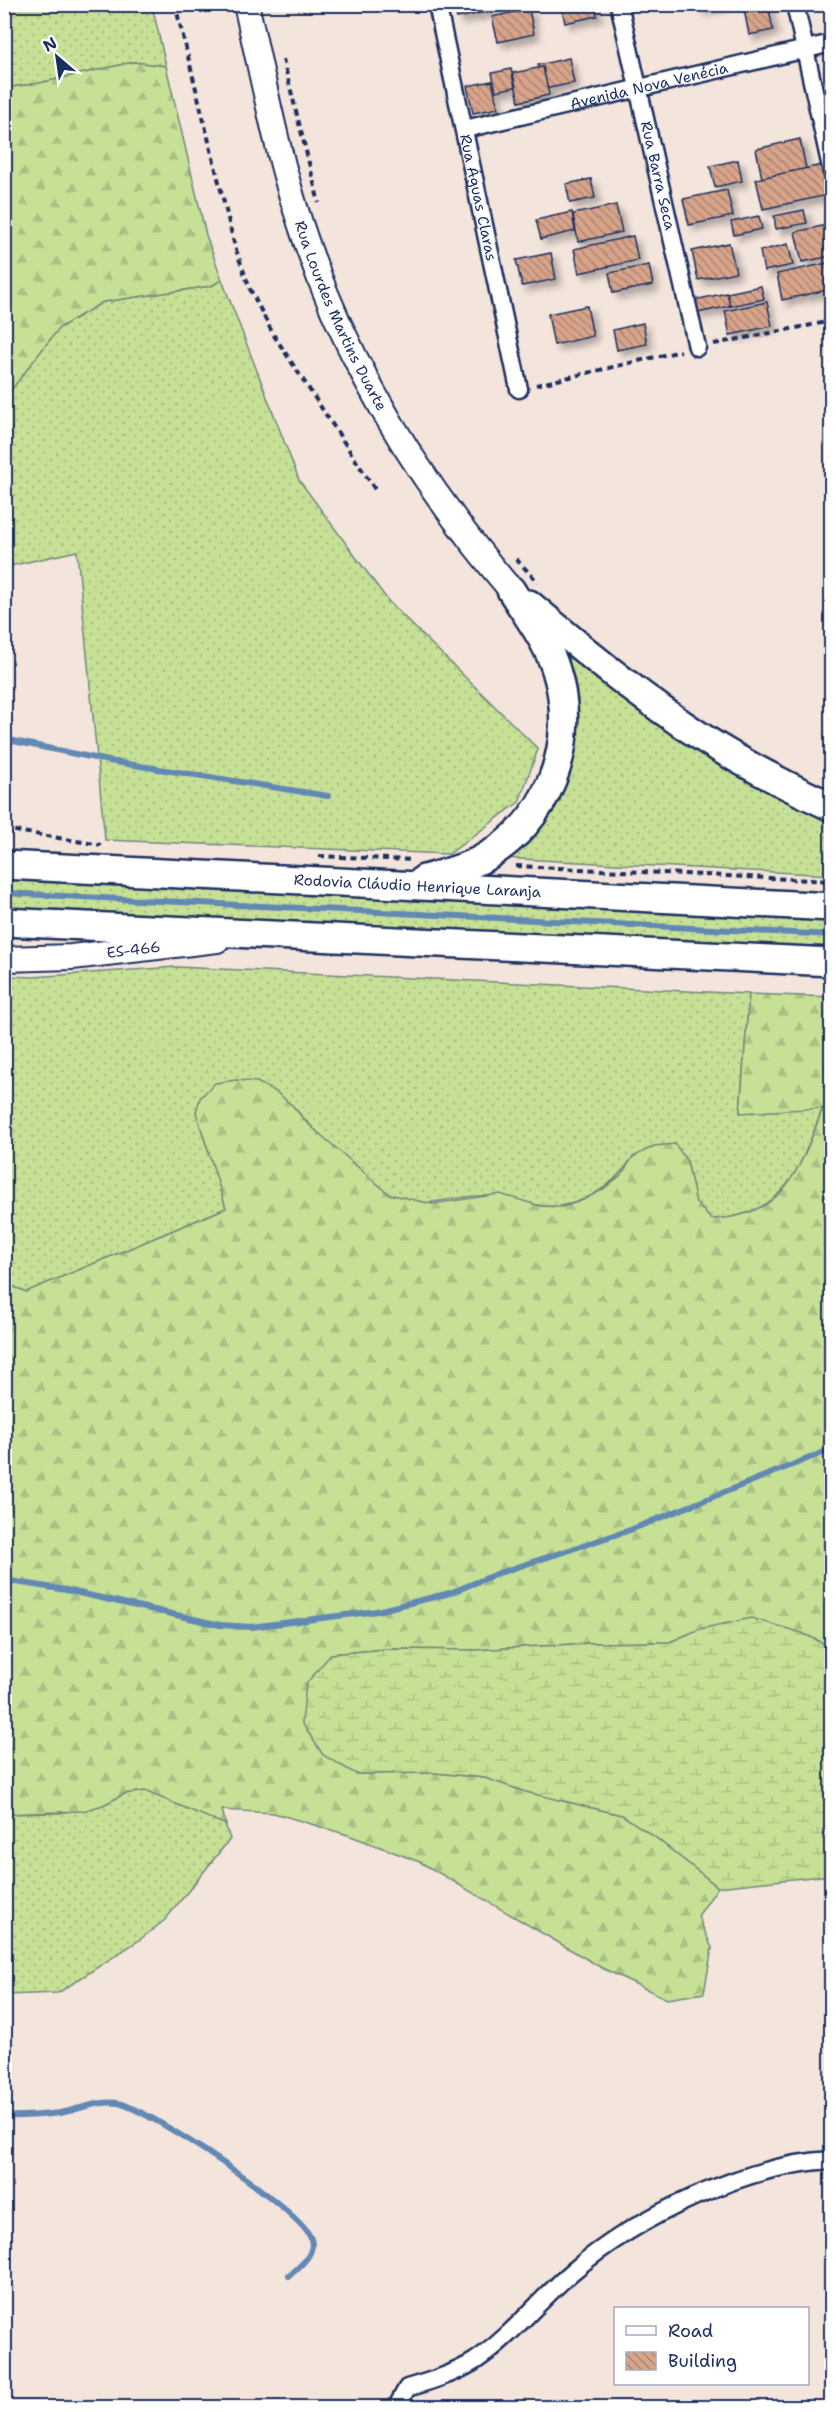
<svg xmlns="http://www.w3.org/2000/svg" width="836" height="2412" viewBox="0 0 836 2412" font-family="'Shantell Sans',sans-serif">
  <defs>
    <pattern id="grass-dots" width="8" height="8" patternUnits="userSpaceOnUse" patternTransform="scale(1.5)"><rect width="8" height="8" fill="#c6e096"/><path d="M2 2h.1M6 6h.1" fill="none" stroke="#aac084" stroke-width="1.8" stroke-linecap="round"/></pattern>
    <pattern id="forest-firs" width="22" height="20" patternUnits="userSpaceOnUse" patternTransform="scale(1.5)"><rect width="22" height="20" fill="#c6e096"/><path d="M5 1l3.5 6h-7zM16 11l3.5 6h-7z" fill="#aac084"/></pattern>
    <pattern id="wetland-marsh" width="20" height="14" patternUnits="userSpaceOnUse" patternTransform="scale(1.5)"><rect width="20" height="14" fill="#c6e096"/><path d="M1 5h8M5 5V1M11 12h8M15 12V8" fill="none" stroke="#aac084"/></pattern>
    <pattern id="building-back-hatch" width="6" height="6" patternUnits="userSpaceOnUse" patternTransform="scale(1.5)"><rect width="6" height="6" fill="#d7a48a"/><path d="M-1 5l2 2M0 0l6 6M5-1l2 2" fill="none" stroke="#ae8674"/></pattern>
    <filter id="shadow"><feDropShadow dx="5.5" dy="5.5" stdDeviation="3" flood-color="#0004"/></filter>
  </defs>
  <rect width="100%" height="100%" fill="#f3e4dc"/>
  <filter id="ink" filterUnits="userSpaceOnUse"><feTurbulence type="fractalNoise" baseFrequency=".0167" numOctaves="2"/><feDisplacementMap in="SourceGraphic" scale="12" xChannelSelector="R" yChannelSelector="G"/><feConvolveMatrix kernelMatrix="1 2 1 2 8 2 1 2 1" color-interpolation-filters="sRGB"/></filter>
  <g filter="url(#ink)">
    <g fill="url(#grass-dots)" stroke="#70887a" stroke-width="1.5">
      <polygon points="4,5 152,5 166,66 133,62 40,83 5,88"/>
      <polygon points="222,280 299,480 389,602 538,749 519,802 449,854 105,840 77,551 5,567 4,398 59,328 103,302 211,286"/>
      <path d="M560 643C642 717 731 777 831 823V875L502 858 547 811Z"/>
      <polygon points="4,878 831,920 831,953 5,911"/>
      <path d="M176 967 749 994 740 1112 823 1107C800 1168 786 1217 711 1219L696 1203 687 1161 633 1157C612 1188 577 1212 537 1205 517 1202 495 1194 474 1196 445 1199 418 1210 390 1195 381 1190 373 1180 365 1174 340 1152 313 1131 292 1105L196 1112 226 1208 26 1292 5 1283V976L33 977Z"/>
      <polygon points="145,1791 225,1824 230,1839 165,1920 138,1941 58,1993 5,1995 4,1814 59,1813 103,1805 124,1794"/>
    </g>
    <g fill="url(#forest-firs)" stroke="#70887a" stroke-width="1.5">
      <polygon points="133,62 166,66 206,235 222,280 211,286 103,302 59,328 5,398 5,88 40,83"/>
      <path d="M749 994 831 997V1647L802 1633 700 1629 670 1642 590 1643 476 1650 387 1649 331 1654 356 1774 436 1773 485 1778 526 1792 622 1815 655 1837 718 1887 698 1916 712 1948 704 1993 667 1999 602 1968 420 1862 348 1835 274 1813 222 1810 226 1825 145 1791 124 1794 103 1805 83 1811 5 1814 4 1570 10 1555 5 1552V1283L26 1292 226 1208 196 1112 200 1098 215 1083 236 1080 257 1082 276 1092 292 1105 306 1122 389 1194 432 1204 500 1194 540 1206 563 1207 583 1200 602 1190 621 1175 633 1157 654 1146 675 1144 687 1161 696 1203 711 1219C786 1217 800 1168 823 1108L740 1113Z"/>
    </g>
    <polygon fill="url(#wetland-marsh)" stroke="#70887a" stroke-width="1.5" points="751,1618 802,1633 831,1647 830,1875 718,1887 655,1837 622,1815 526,1792 485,1778 436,1773 356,1774 323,1755 302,1723 306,1684 331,1654 387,1649 476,1650 591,1643 670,1642 700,1629"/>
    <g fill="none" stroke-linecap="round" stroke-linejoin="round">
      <g stroke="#6288b4" stroke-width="6">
        <polyline points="4,739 109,761 328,796"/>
        <polyline points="4,893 832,935"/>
        <polyline points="4,1580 66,1590 220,1625 251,1627 377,1611 450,1593 499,1573 630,1530 832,1449"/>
        <path d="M4 2116C22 2117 42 2115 60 2113 78 2110 99 2100 118 2103 149 2109 304 2212 311 2239 316 2254 299 2267 289 2276"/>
      </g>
    </g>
    <g fill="url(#building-back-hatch)" stroke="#1b2f5e" stroke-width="1.5" filter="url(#shadow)">
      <polygon points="454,4 505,4 506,8 457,18"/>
      <polygon points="561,4 595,4 597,16 565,23"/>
      <polygon points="697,4 724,4 699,10"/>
      <polygon points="743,4 768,4 773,30 749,35"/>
      <polygon points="529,9 534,34 498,42 492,17"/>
      <polygon points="569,58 574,83 544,89 538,65"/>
      <polygon points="543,67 549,95 519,102 513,73"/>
      <polygon points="511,69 515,87 496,91 492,73"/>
      <polygon points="492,81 498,108 473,113 467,86"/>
      <polygon points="832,83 832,123 829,123 821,85"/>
      <polygon points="800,139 806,169 762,178 756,149"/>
      <polygon points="738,160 742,181 715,187 710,166"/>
      <polygon points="827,164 832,194 763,209 756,179"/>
      <polygon points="591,179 595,198 570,203 566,184"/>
      <polygon points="727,190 733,216 689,225 683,199"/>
      <polygon points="616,205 622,232 578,242 573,214"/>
      <polygon points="804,210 807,223 776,229 774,216"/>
      <polygon points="572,212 575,231 541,239 536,220"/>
      <polygon points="759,216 762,229 734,235 731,222"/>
      <polygon points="831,224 832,256 802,262 795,232"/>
      <polygon points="633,236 638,260 579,273 574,249"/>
      <polygon points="729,243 736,272 698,280 692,251"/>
      <polygon points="788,244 793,265 764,271 760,251"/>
      <polygon points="551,253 556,279 522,286 516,260"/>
      <polygon points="832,262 832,289 782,300 777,274"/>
      <polygon points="649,265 653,285 613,293 609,273"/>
      <polygon points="761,286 764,299 730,306 727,293"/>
      <polygon points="727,293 730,306 697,313 694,300"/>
      <polygon points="767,302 772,326 730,335 725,311"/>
      <polygon points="587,306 593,336 554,345 548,314"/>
      <polygon points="643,323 647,344 617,350 613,330"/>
    </g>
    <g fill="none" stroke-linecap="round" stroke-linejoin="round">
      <defs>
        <g id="street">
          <path id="s1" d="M437 4 519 389"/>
          <path id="s2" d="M619 4 697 347"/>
          <polyline points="795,4 832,172"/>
          <path id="s3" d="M465 129 832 43"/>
          <path d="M396 2408 407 2388C431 2381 454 2374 475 2361 511 2337 539 2300 572 2272 636 2217 746 2164 832 2160"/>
        </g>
        <g id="secondary">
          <path id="s4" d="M246 4C263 78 277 154 301 226 345 362 419 482 511 590"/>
          <path id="s5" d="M4 959 72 957 217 940"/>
        </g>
        <g id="primary">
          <path d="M529 604C585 651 641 698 703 738 743 764 787 786 832 807"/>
          <path id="s6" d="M4 865 832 907"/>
          <path d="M424 879C443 874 462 869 480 860 549 824 579 743 556 670 547 641 527 616 511 590"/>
          <polyline points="4,922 832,962"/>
        </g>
      </defs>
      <use href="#street" stroke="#1b2f5e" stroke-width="21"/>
      <use href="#secondary" stroke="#1b2f5e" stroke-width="28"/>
      <use href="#primary" stroke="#1b2f5e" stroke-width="32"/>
      <g stroke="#1b2f5e" stroke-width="4" stroke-dasharray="6 4.5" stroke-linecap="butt">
        <polyline points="175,4 235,247 250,289 273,334 376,491"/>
        <polyline points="283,59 319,203"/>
        <polyline points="714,344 832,321"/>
        <polyline points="536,385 681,351"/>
        <polyline points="516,559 538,582"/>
        <polyline points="4,829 101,845"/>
        <polyline points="319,856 413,860"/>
        <polyline points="516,866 832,881"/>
      </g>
      <use href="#street" stroke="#fff" stroke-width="16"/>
      <use href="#secondary" stroke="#fff" stroke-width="24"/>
      <use href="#primary" stroke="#fff" stroke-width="27"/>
    </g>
  </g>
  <g text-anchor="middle" stroke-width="4.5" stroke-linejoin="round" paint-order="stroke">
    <g font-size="15" fill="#1b2f5e" stroke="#fff">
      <text dy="5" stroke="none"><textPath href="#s3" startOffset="189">Avenida Nova Venécia</textPath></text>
      <text dy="5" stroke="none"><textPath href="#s2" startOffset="176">Rua Barra Seca</textPath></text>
      <text dy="5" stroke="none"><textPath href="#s1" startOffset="198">Rua Águas Claras</textPath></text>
      <text dy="5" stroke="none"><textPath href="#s4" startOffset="327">Rua Lourdes Martins Duarte</textPath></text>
      <text dy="5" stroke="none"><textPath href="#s6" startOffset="414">Rodovia Cláudio Henrique Laranja</textPath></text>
      <text dy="5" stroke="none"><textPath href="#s5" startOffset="130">ES-466</textPath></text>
    </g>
  </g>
  <rect width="836" height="2412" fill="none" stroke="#fff" stroke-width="24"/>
  <rect x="12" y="12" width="812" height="2388" fill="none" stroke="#1b2f5e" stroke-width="2" filter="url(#ink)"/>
  <rect x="614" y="2307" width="195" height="78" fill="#ffffff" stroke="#a4acbf" stroke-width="1.5"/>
  <rect x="626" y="2326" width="30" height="9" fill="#ffffff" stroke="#a4acbf" stroke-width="1.5"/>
  <text x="668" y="2337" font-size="18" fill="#1b2f5e">Road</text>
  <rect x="626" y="2352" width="30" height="18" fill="url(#building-back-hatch)" stroke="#a4acbf" stroke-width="1.5"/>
  <text x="668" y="2367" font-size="18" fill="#1b2f5e">Building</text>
  <g transform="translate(57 57) rotate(331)" stroke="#ffffff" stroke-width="4.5" paint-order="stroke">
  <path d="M0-4.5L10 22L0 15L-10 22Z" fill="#1b2f5e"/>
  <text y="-9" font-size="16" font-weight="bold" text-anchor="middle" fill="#1b2f5e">N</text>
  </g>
</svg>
